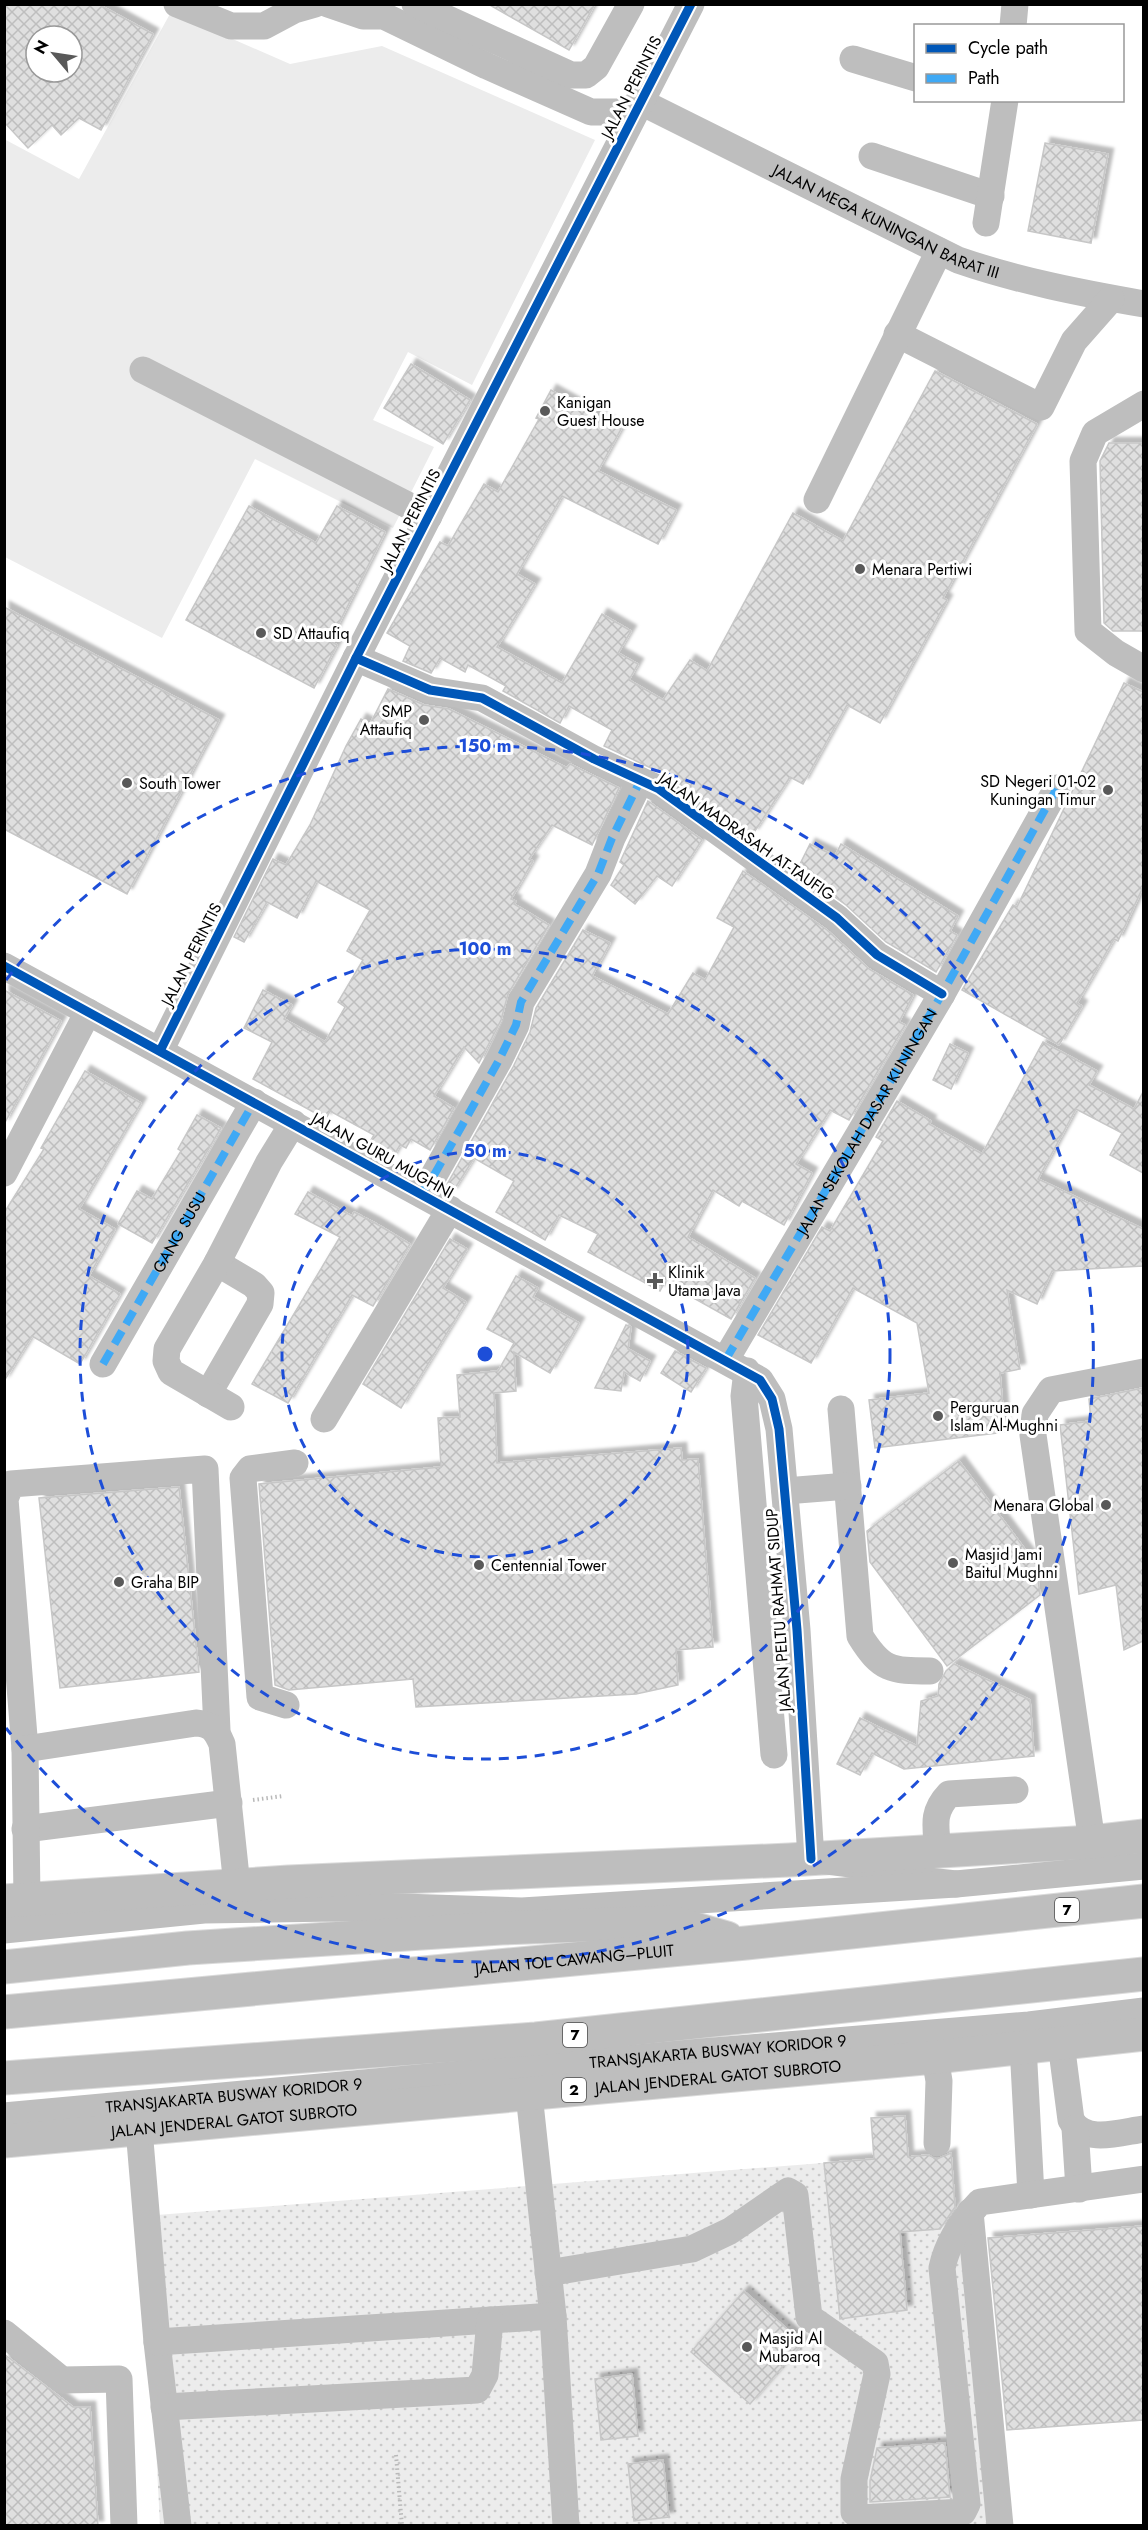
<svg xmlns="http://www.w3.org/2000/svg" width="1148" height="2530" viewBox="0 0 1148 2530" font-family="Jost,sans-serif">
  <defs>
    <pattern id="park-dots" width="8" height="8" patternUnits="userSpaceOnUse" patternTransform="scale(1.5)"><rect width="8" height="8" fill="#ececec"/><path d="M2 2h.1M6 6h.1" fill="none" stroke="#c9c9c9" stroke-width="1.8" stroke-linecap="round"/></pattern>
    <pattern id="building-cross-hatch" width="8" height="8" patternUnits="userSpaceOnUse" patternTransform="scale(1.5)"><rect width="8" height="8" fill="#dfdfdf"/><path d="M0 0l8 8M0 8l8-8" fill="none" stroke="#bebebe"/></pattern>
    <filter id="shadow"><feDropShadow dx="5.5" dy="-5.5" stdDeviation="1.5" flood-color="#0004"/></filter>
  </defs>
  <rect width="100%" height="100%" fill="#fff"/>
  <polygon fill="#ececec" points="171,12 290,64 382,46 595,140 472,385 408,352 373,420 434,447 393,528 255,459 162,638 5,557 4,139 79,179"/>
  <polygon fill="url(#park-dots)" points="951,2153 988,2525 160,2525 144,2216"/>
  <g fill="url(#building-cross-hatch)" stroke="#c7c7c7" stroke-width="1.5" fill-rule="evenodd" filter="url(#shadow)">
    <path d="M4 4H98L153 34 101 130 79 118 61 135 52 125 28 148 4 122ZM36 36H72V72H36Z"/>
    <polygon points="488,4 595,4 569,50"/>
    <polygon points="1045,143 1108,154 1091,243 1028,231"/>
    <polygon points="411,364 470,400 443,444 384,408"/>
    <polygon points="935,371 1037,424 943,598 947,600 880,723 847,705 803,784 790,777 753,834 668,776 604,746 612,730 569,706 560,723 503,691 506,686 468,665 465,672 440,658 431,673 403,661 410,646 387,633 440,542 448,546 484,484 498,492 539,419 536,418 551,390 621,429 598,471 676,510 658,544 562,496 517,574 535,584 497,647 562,683 602,614 631,631 618,653 638,664 629,680 663,700 690,660 707,671 793,513 843,541"/>
    <polygon points="1143,443 1143,631 1113,631 1104,623 1100,461 1109,443"/>
    <polygon points="249,506 316,543 337,506 385,532 330,641 337,645 314,688 186,620"/>
    <polygon points="4,607 219,720 127,894 4,829"/>
    <polygon points="1124,683 1143,692 1143,887 1118,941 1114,939 1077,1003 1082,1006 1059,1045 962,990 1013,905 1017,907"/>
    <polygon points="388,689 424,705 449,709 567,768 570,764 619,788 592,845 552,825 529,859 533,861 511,899 516,901 514,904 549,925 508,994 501,1020 479,1063 464,1047 434,1096 454,1108 430,1150 411,1139 406,1148 400,1145 391,1160 367,1147 374,1135 330,1111 326,1119 253,1079 272,1042 244,1028 263,990 292,1005 284,1019 325,1042 345,1007 338,1002 363,960 347,951 370,910 316,881 297,918 267,902 244,942 234,937 273,859 286,865 310,825 346,746 361,719 370,724"/>
    <polygon points="648,801 702,840 672,886 657,876 635,904 611,885 624,865 620,862"/>
    <polygon points="810,844 835,856 841,844 958,916 950,931 957,935 936,972 886,942 846,905 797,870"/>
    <polygon points="743,871 827,930 869,969 913,995 899,1022 905,1025 849,1120 830,1110 796,1164 812,1173 784,1225 742,1201 739,1206 713,1190 688,1237 755,1278 731,1319 665,1282 660,1291 588,1252 598,1234 559,1215 545,1240 496,1212 514,1181 474,1158 452,1193 445,1188 513,1067 530,1032 536,1008 583,930 610,943 592,976 668,1014 693,973 705,980 734,927 717,918"/>
    <polygon points="4,990 61,1021 4,1124"/>
    <polygon points="1043,1042 1097,1071 1089,1085 1134,1109 1143,1092 1143,1173 1110,1155 1122,1133 1076,1109 1038,1179 1143,1229 1143,1266 1052,1271 1037,1304 1007,1290 1020,1369 1000,1373 1005,1432 875,1448 869,1400 929,1393 917,1323 853,1288 811,1363 758,1335 822,1227 830,1231 883,1141 876,1137 897,1101 931,1121 929,1124 982,1154"/>
    <polygon points="950,1044 968,1053 951,1089 933,1080"/>
    <polygon points="85,1071 141,1103 79,1209 115,1229 89,1276 120,1294 80,1364 32,1336 4,1381 4,1213 44,1149 41,1148"/>
    <polygon points="197,1115 221,1128 152,1243 118,1224 137,1191 152,1199 181,1151 178,1149"/>
    <polygon points="308,1192 352,1216 354,1212 375,1223 410,1244 373,1306 352,1295 288,1403 252,1384 340,1237 295,1214"/>
    <polygon points="450,1239 467,1249 443,1288 466,1302 401,1408 363,1384"/>
    <polygon points="516,1276 538,1288 533,1297 579,1323 550,1373 514,1352 516,1391 494,1393 497,1463 681,1448 682,1460 698,1459 713,1647 676,1650 678,1685 636,1694 416,1707 413,1679 289,1690 275,1685 259,1484 441,1467 438,1418 460,1417 457,1375 498,1371 514,1343 487,1329"/>
    <polygon points="626,1325 631,1327 628,1349 650,1361 640,1381 624,1372 621,1391 595,1388"/>
    <polygon points="675,1351 706,1368 691,1392 661,1373"/>
    <polygon points="1143,1388 1143,1641 1124,1650 1116,1585 1079,1594 1060,1425 1091,1421 1089,1399"/>
    <polygon points="959,1461 1036,1564 1040,1595 947,1666 870,1562 867,1531"/>
    <polygon points="179,1487 199,1672 60,1688 39,1498"/>
    <polygon points="954,1664 1030,1700 1034,1756 904,1769 872,1753 860,1775 837,1764 860,1718 917,1746 921,1701 938,1696 939,1684 946,1671"/>
    <polygon points="905,2116 908,2157 928,2155 937,2159 951,2153 955,2207 940,2229 900,2232 907,2310 840,2319 824,2163 874,2159 871,2118"/>
    <polygon points="1143,2226 1143,2420 1007,2430 988,2238"/>
    <polygon points="744,2291 803,2343 750,2404 691,2352"/>
    <polygon points="4,2354 73,2407 90,2407 98,2526 4,2526"/>
    <polygon points="632,2374 638,2436 601,2440 595,2379"/>
    <polygon points="945,2443 950,2497 870,2502 870,2481 877,2448"/>
    <polygon points="663,2460 669,2517 634,2521 628,2464"/>
  </g>
  <g fill="none" stroke-linecap="round" stroke-linejoin="round">
    <defs>
      <g id="highway">
        <polyline points="4,1901 289,1882 789,1860 1092,1842 1144,1836"/>
        <polyline points="4,1967 188,1948 501,1928 671,1922 727,1938"/>
        <path id="s4" d="M4 2012 746 1943 1144 1901"/>
        <polyline points="4,2078 536,2039 1144,1974"/>
        <path id="s5" d="M4 2141 935 2057 1144 2034"/>
      </g>
    </defs>
    <use href="#highway" stroke="#dbdbdb" stroke-width="35"/>
    <g stroke="#b9b9b9" stroke-width="4" stroke-dasharray="1.5 3" stroke-linecap="butt">
      <polyline points="253,1800 283,1796"/>
      <polyline points="396,2455 402,2526"/>
    </g>
    <g stroke="#bebebe" stroke-width="27">
      <polyline points="177,4 231,26 264,26 294,10 315,4"/>
      <polyline points="328,4 363,16 384,16 487,66 591,112 624,112 641,102"/>
      <polyline points="415,4 571,75 586,75 596,67 631,4"/>
      <polyline points="1013,26 1015,4"/>
      <polyline points="853,59 916,78"/>
      <path id="s1" d="M641 102 958 260C1019 281 1081 293 1144 304"/>
      <polyline points="872,156 991,196"/>
      <polyline points="986,223 1005,100"/>
      <polyline points="897,334 1041,407 1074,341 1111,299"/>
      <polyline points="143,370 429,516"/>
      <polyline points="1144,404 1095,433 1083,461 1088,631 1116,653 1144,669"/>
      <polyline points="817,500 939,251"/>
      <polyline points="356,658 430,690 482,698 594,759 659,789 837,918 877,955 942,994"/>
      <polyline points="4,966 760,1380 772,1399 779,1429 797,1630 811,1859 875,1867 928,1881 956,1884"/>
      <polyline points="160,1051 356,658 691,4"/>
      <polyline points="4,1173 88,1012"/>
      <polyline points="420,1193 429,1184 499,1060 516,1025 521,1002 598,874 612,838 640,781"/>
      <path id="s2" d="M726 1359 942 994 1057 788"/>
      <polyline points="103,1364 254,1102"/>
      <polyline points="747,1371 744,1396 774,1755"/>
      <polyline points="208,1394 260,1304 261,1293 254,1285 217,1263"/>
      <polyline points="231,1407 171,1372 166,1361 167,1349 217,1263 269,1162 293,1123"/>
      <path d="M841 1409 860 1636C881 1670 891 1671 930 1671"/>
      <polyline points="324,1419 450,1209"/>
      <polyline points="785,1491 848,1486"/>
      <polyline points="286,1705 260,1697 243,1478 250,1469 295,1463"/>
      <polyline points="25,1749 5,1499 11,1484 205,1469 217,1730"/>
      <polyline points="25,1829 229,1803"/>
      <polyline points="1092,1842 1033,1435 1035,1414 1051,1390 1144,1372"/>
      <path d="M938 1851C936 1827 931 1813 949 1794L1015 1790"/>
      <path d="M27 1899 25 1749 196 1723C212 1724 216 1730 222 1744L237 1886"/>
      <polyline points="4,1930 204,1910 402,1907 522,1911 956,1884 1144,1866"/>
      <path d="M1061 2043 1071 2120C1085 2145 1121 2132 1144 2129"/>
      <polyline points="1023,2046 1031,2195"/>
      <polyline points="935,2057 939,2081 937,2143"/>
      <polyline points="529,2094 553,2316 566,2526"/>
      <path id="s3" d="M4 2116 702 2052 1029 2025 1144 2011"/>
      <polyline points="1075,2128 1079,2189"/>
      <polyline points="139,2129 157,2342 178,2526"/>
      <polyline points="970,2212 1000,2526"/>
      <path d="M548 2273 692 2249 730 2231 788 2191 795 2195 809 2317 875 2363 877 2374 854 2479V2512L861 2518 963 2512 967 2504 942 2268C947 2243 962 2221 980 2202L1144 2179"/>
      <polyline points="4,2333 62,2380 119,2379 124,2526"/>
      <polyline points="157,2342 553,2316"/>
      <polyline points="164,2407 477,2390 485,2375 490,2320"/>
    </g>
    <use href="#highway" stroke="#bebebe" stroke-width="33"/>
    <g stroke="#3fa9f5" stroke-width="8" stroke-dasharray="15 8" stroke-linecap="butt">
      <polyline points="420,1193 429,1184 499,1060 516,1025 521,1002 598,874 612,838 640,781"/>
      <polyline points="726,1359 942,994 1057,788"/>
      <path id="s6" d="M103 1364 254 1102"/>
    </g>
    <defs>
      <g id="cycleway">
        <polyline points="356,658 430,690 482,698 594,759 659,789 837,918 877,955 942,994"/>
        <polyline points="4,966 760,1380 772,1399 779,1429 797,1630 811,1859"/>
        <polyline points="160,1051 356,658 691,4"/>
      </g>
    </defs>
    <use href="#cycleway" stroke="#fff" stroke-width="13"/>
    <use href="#cycleway" stroke="#0057b8" stroke-width="9"/>
  </g>
  <g fill="none" stroke="#1d4ed8" stroke-width="3" stroke-dasharray="10 8">
    <circle cx="485" cy="1354" r="203"/>
    <circle cx="485" cy="1354" r="405"/>
    <path d="M6 980A608 608 0 1 1 6 1728"/>
  </g>
  <g fill="#595959" stroke="#fff" stroke-width="2">
    <circle cx="545" cy="411" r="6"/>
    <circle cx="860" cy="569" r="6"/>
    <circle cx="261" cy="633" r="6"/>
    <circle cx="424" cy="720" r="6"/>
    <circle cx="127" cy="783" r="6"/>
    <circle cx="1108" cy="790" r="6"/>
    <path d="M652 1272h6v6h6v6h-6v6h-6v-6h-6v-6h6z"/>
    <circle cx="938" cy="1416" r="6"/>
    <circle cx="1106" cy="1505" r="6"/>
    <circle cx="953" cy="1563" r="6"/>
    <circle cx="479" cy="1565" r="6"/>
    <circle cx="119" cy="1582" r="6"/>
    <circle cx="747" cy="2347" r="6"/>
  </g>
  <g text-anchor="middle" stroke-width="6" stroke-linejoin="round" paint-order="stroke">
    <g fill="#fff" stroke="#4c4c4c" stroke-width="1.5">
      <rect x="1055" y="1898" width="24" height="24" rx="4.5"/>
      <rect x="563" y="2023" width="24" height="24" rx="4.5"/>
      <rect x="562" y="2078" width="24" height="24" rx="4.5"/>
    </g>
    <g font-size="15" font-weight="bold" fill="#000">
      <text x="1067" y="1915">7</text>
      <text x="575" y="2040">7</text>
      <text x="574" y="2095">2</text>
    </g>
    <g font-size="16" fill="#000" stroke="#fff">
      <text transform="translate(631 87) rotate(-63)" y="6">JALAN PERINTIS</text>
      <text dy="6" stroke="none"><textPath href="#s1" startOffset="273">JALAN MEGA KUNINGAN BARAT III</textPath></text>
      <text transform="translate(410 520) rotate(-63)" y="6">JALAN PERINTIS</text>
      <text transform="translate(747 836) rotate(35)" y="6">JALAN MADRASAH AT-TAUFIG</text>
      <text transform="translate(191 954) rotate(-63)" y="6">JALAN PERINTIS</text>
      <text dy="6" stroke="none"><textPath href="#s2" startOffset="276">JALAN SEKOLAH DASAR KUNINGAN</textPath></text>
      <text transform="translate(383 1155) rotate(29)" y="6">JALAN GURU MUGHNI</text>
      <text dy="6" stroke="none"><textPath href="#s6" startOffset="152">GANG SUSU</textPath></text>
      <text transform="translate(778 1610) rotate(-94)" y="6">JALAN PELTU RAHMAT SIDUP</text>
      <text dy="6" stroke="none"><textPath href="#s4" startOffset="573">JALAN TOL CAWANG–PLUIT</textPath></text>
      <text dy="6" stroke="none"><textPath href="#s3" startOffset="717">TRANSJAKARTA BUSWAY KORIDOR 9</textPath></text>
      <text dy="6" stroke="none"><textPath href="#s5" startOffset="717">JALAN JENDERAL GATOT SUBROTO</textPath></text>
      <text dy="6" stroke="none"><textPath href="#s3" startOffset="231">TRANSJAKARTA BUSWAY KORIDOR 9</textPath></text>
      <text dy="6" stroke="none"><textPath href="#s5" startOffset="231">JALAN JENDERAL GATOT SUBROTO</textPath></text>
    </g>
    <g font-size="16" fill="#000" stroke="#fff" text-anchor="start">
      <text x="557" y="408">Kanigan<tspan x="557" dy="18">Guest House</tspan></text>
      <text x="872" y="575">Menara Pertiwi</text>
      <text x="273" y="639">SD Attaufiq</text>
      <text x="412" y="717" text-anchor="end">SMP<tspan x="412" dy="18">Attaufiq</tspan></text>
      <text x="1096" y="787" text-anchor="end">SD Negeri 01-02<tspan x="1096" dy="18">Kuningan Timur</tspan></text>
      <text x="139" y="789">South Tower</text>
      <text x="668" y="1278">Klinik<tspan x="668" dy="18">Utama Java</tspan></text>
      <text x="950" y="1413">Perguruan<tspan x="950" dy="18">Islam Al-Mughni</tspan></text>
      <text x="1094" y="1511" text-anchor="end">Menara Global</text>
      <text x="965" y="1560">Masjid Jami<tspan x="965" dy="18">Baitul Mughni</tspan></text>
      <text x="491" y="1571">Centennial Tower</text>
      <text x="131" y="1588">Graha BIP</text>
      <text x="759" y="2344">Masjid Al<tspan x="759" dy="18">Mubaroq</tspan></text>
    </g>
  </g>
  <circle cx="485" cy="1354" r="9" fill="#1d4ed8" stroke="#fff" stroke-width="3"/>
  <g font-size="18" text-anchor="middle" font-weight="bold" fill="#1d4ed8" stroke="#fff" stroke-width="6" stroke-linejoin="round" paint-order="stroke">
    <text x="485" y="752">150 m</text>
    <text x="485" y="955">100 m</text>
    <text x="485" y="1157">50 m</text>
  </g>
  <rect width="1148" height="2530" fill="none" stroke="#000000" stroke-width="12"/>
  <rect x="914" y="24" width="210" height="78" fill="#ffffff" stroke="#999999" stroke-width="1.5"/>
  <rect x="926" y="44" width="30" height="9" fill="#0057b8" stroke="#999999" stroke-width="1.5"/>
  <text x="968" y="54" font-size="18" fill="#000000">Cycle path</text>
  <rect x="926" y="74" width="30" height="9" fill="#3fa9f5" stroke="#999999" stroke-width="1.5"/>
  <text x="968" y="84" font-size="18" fill="#000000">Path</text>
  <g transform="translate(54 54) rotate(299)"><circle r="28" fill="#ffffff" stroke="#999999" stroke-width="1.5"/>
  <path d="M0-4.5L10 22L0 15L-10 22Z" fill="#595959"/>
  <text y="-9" font-size="16" font-weight="bold" text-anchor="middle" fill="#000000">N</text>
  </g>
</svg>
